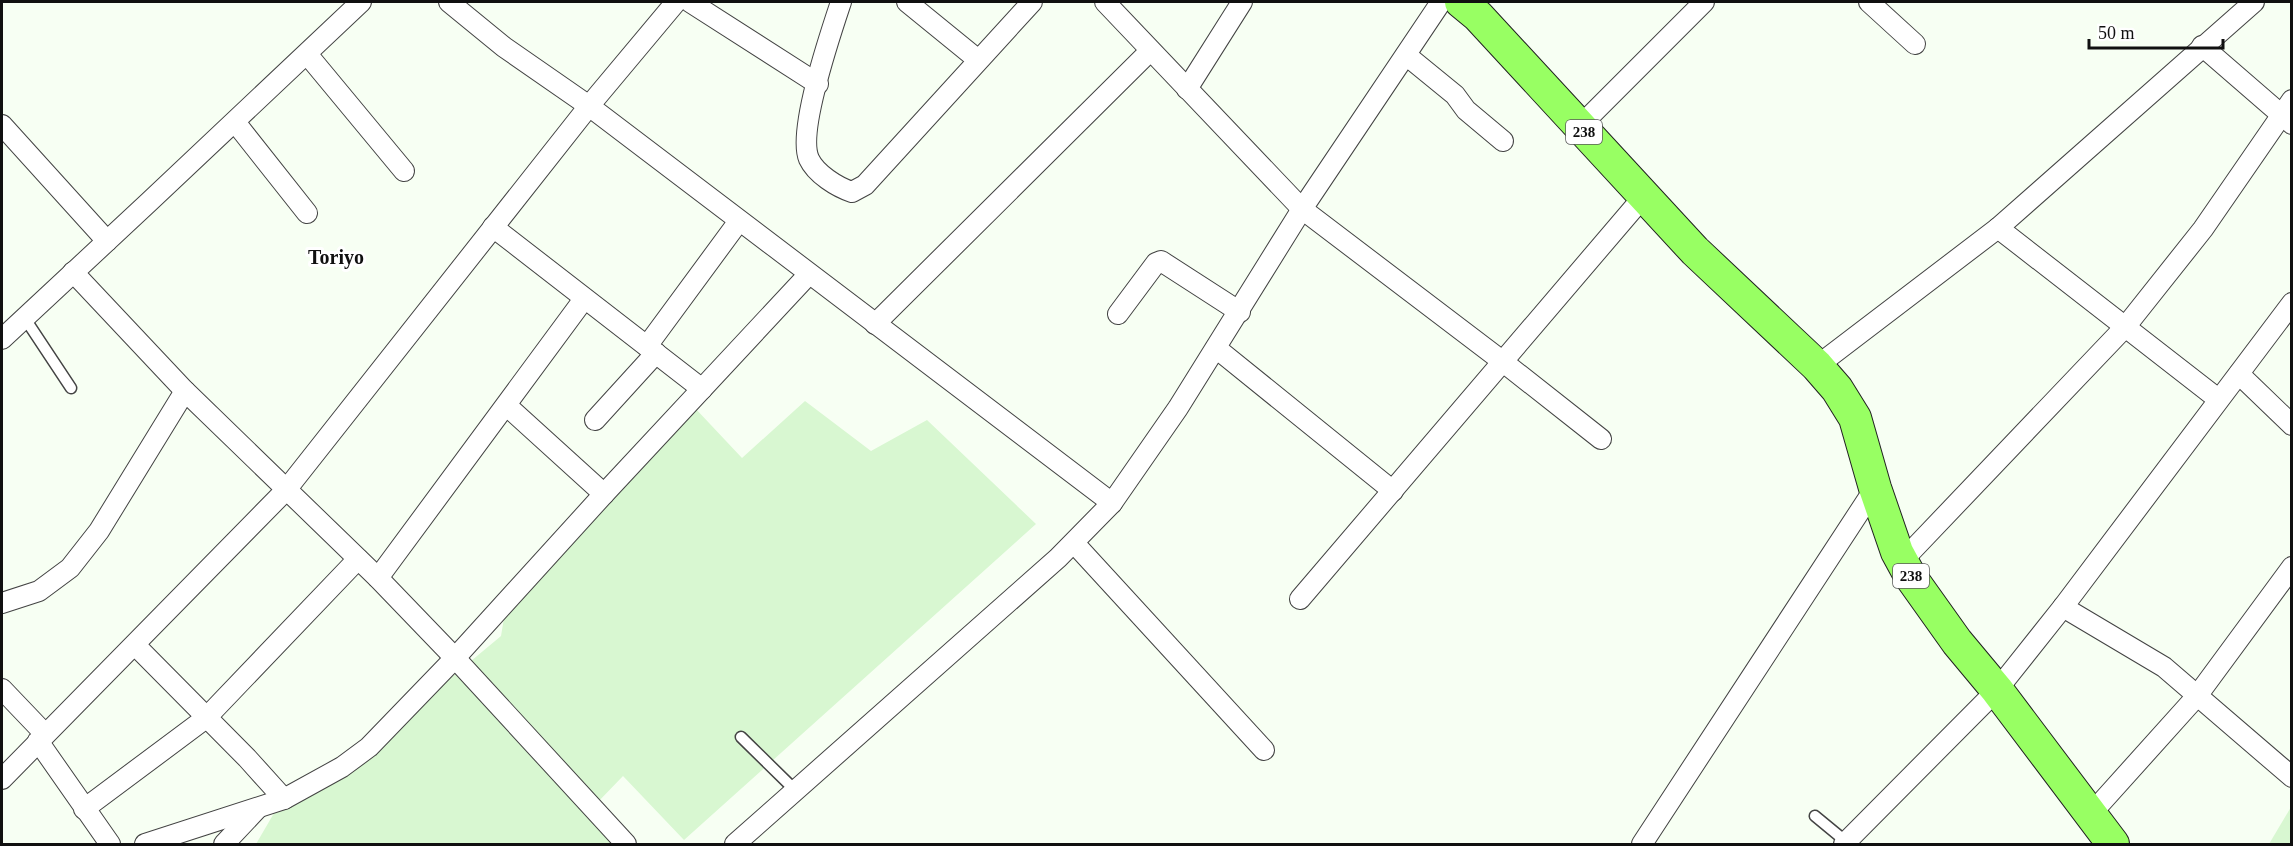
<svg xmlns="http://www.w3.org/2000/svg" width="2293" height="846" viewBox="0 0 2293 846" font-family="Georgia,serif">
  <rect width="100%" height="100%" fill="#f7fff3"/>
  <g fill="#d8f7d1">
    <polygon points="805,401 871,451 927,420 1036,524 684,840 623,776 596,804 623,844 256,844 277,808 398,722 501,636 506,606 694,407 742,458"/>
    <polygon points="2291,807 2291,844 2269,844"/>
  </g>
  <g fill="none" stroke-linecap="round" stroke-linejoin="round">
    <defs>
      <g id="service">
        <polyline points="24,317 71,388"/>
        <polyline points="741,737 796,791"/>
        <polyline points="1815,816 1849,844"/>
      </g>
      <g id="minor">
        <polyline points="449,2 504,47 589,106 1112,503"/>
        <polyline points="690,2 818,84"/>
        <path d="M841 2C831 32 797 132 809 159 816 174 837 187 852 192L865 185 1032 2"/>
        <polyline points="907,2 977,59"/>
        <polyline points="1105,2 1302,209 1502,361 1601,439"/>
        <polyline points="1869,2 1915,44"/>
        <polyline points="2202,46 2292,124"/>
        <polyline points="307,54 404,171"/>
        <polyline points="1406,55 1455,95 1466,110 1503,141"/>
        <polyline points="1187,89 1242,2"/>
        <polyline points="235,122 307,213"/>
        <polyline points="2,125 107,241"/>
        <polyline points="1579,127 1704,2"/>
        <polyline points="493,227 702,389"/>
        <polyline points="1998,228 2218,399"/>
        <polyline points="73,272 185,391 378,578 455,658 626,844"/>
        <polyline points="1118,314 1156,263 1161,261 1240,312"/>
        <polyline points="875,324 1150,51"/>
        <polyline points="2,339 149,202 361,2"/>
        <polyline points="647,346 739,221"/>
        <polyline points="1216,348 1393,491"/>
        <polyline points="1817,366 1998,228 2254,2"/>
        <polyline points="2239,374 2292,425"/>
        <polyline points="507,406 604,494"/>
        <polyline points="595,420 656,353"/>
        <polyline points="1074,543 1264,750"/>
        <polyline points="1902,561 2126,326 2203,229 2292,100"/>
        <polyline points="378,578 584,299"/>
        <polyline points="1300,599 1644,196"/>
        <polyline points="2,603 39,591 70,568 99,531 185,391"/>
        <polyline points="2063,607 2164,667 2292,777"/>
        <polyline points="135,645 247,758 284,799"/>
        <polyline points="2,689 45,734"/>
        <polyline points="38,741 110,844"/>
        <polyline points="2,779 286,490 589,106 676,2"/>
        <polyline points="84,809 206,718 358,559"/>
        <polyline points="2090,815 2197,696 2292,567"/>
        <polyline points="145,844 284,799 342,767 369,747 455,658 604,494 809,274"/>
        <polyline points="224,844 257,809"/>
        <polyline points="735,844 1058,558 1112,503 1178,408 1302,209 1441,2"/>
        <polyline points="1642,844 1875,488"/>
        <polyline points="1844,844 1997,690 2063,607 2292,303"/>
      </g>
      <polyline id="primary" points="1461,2 1478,16 1695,251 1817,366 1837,389 1855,418 1875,488 1897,552 1910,576 1957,642 1997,690 2113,844"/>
    </defs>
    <use href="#service" stroke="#434343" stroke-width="13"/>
    <use href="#minor" stroke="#434343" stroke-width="22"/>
    <use href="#primary" stroke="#212121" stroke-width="34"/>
    <use href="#service" stroke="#fff" stroke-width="10"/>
    <use href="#minor" stroke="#fff" stroke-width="20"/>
    <use href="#primary" stroke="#98ff63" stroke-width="32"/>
  </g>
  <g text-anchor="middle" stroke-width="6" stroke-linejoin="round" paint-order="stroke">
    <g fill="#fff" stroke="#585858" stroke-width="1.5">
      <rect x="1566" y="120" width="36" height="24" rx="4.5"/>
      <rect x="1893" y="564" width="36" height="24" rx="4.5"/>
    </g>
    <g font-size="15" font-weight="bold" fill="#101010">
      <text x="1584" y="137">238</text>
      <text x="1911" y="581">238</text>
    </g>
    <g font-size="20" font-weight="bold" fill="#101010" stroke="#fff">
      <text x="336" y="264">Toriyo</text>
    </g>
  </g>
  <rect width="2293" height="846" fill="none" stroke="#101010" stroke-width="6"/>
  <path d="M2089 39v9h134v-9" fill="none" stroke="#101010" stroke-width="3"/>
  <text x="2098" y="39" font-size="18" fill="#101010" stroke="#ffffff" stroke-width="4.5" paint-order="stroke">50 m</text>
</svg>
